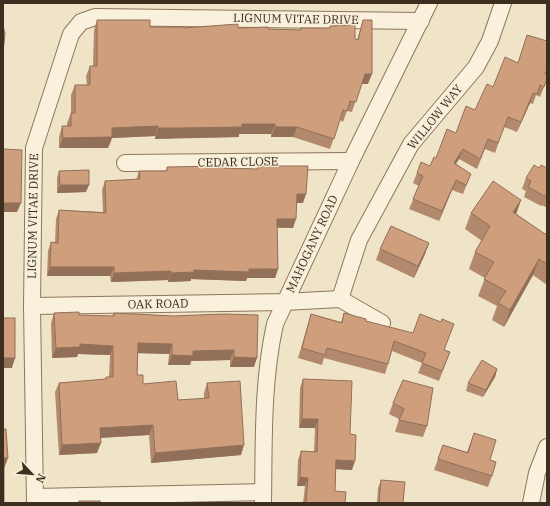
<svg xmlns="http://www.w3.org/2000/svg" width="550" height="506" viewBox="0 0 550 506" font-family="'IBM Plex Serif',serif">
  <rect width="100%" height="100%" fill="#f0e4c8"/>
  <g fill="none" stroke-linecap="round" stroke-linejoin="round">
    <defs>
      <g id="minor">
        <polyline points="125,163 351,161"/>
        <polyline points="340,299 359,240 411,144 476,67 490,41 503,3"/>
        <polyline points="32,306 284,302 340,299 382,323"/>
        <polyline points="35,497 263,492"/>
        <polyline points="35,503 32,306 34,148 71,34 81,22 95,17 421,21"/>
        <path d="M263 503C264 442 262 383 275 324L351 161 429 3"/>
        <polyline points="531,503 537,473 547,447"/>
      </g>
    </defs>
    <use href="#minor" stroke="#8d765c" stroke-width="18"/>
    <use href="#minor" stroke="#faf1dc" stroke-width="16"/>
  </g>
  <g fill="#b2896c">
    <polygon points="97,20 150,27 183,28 238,28 300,30 301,28 329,28 330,26 355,39 357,40 363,20 368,84 361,84 352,112 347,111 343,122 340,120 330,149 293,137 271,137 271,134 239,134 239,137 177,138 155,139 155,136 112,138 108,148 59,148 59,137 62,126 67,126 67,123 71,113 71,95 75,85 87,85 86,76 90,66 93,66 94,30"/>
    <polygon points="527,35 545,74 547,80 540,97 536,95 533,104 530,103 517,132 504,127 495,153 485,149 477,169 459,159 456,164 471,174 463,194 452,190 439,221 409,209 419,186 413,183 417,173 430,166 436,158 493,87 518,63"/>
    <polygon points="258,166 303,203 297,203 293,228 277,228 278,269 275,278 247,278 246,281 191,279 191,281 168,282 168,280 111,282 110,276 47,276 48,251 51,242 55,243 56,219 59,210 103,212 102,190 105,181 136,180 139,171 166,171 167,167 257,169"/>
    <polygon points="539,168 547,168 547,208 542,205 541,206 524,197 526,191 522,189 526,178"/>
    <polygon points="59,171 86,192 57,193 57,178"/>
    <polygon points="521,200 516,214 545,234 547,232 547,285 533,275 504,327 492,320 497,306 478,296 485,278 469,269 475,252 482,241 465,229 471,213"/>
    <polygon points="429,243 425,254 414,278 376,260 380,249"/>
    <polygon points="54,313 79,315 112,316 114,313 173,316 224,314 254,367 230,367 230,360 191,361 190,365 168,365 169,354 138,353 137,375 143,384 178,400 204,399 204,393 207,383 241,455 151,463 149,435 100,438 97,453 59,455 55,392 59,383 105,380 106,377 109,377 110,355 78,354 77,357 52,358 51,323"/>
    <polygon points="344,313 450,352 439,381 418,373 422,363 392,351 388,364 385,374 324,358 322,365 298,358 308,324 311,314 341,322"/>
    <polygon points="497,369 495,377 483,397 466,391 468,383"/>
    <polygon points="303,379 350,434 352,470 336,469 335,491 345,503 303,503 305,486 297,486 298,460 301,451 314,452 315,428 299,428 300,388"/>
    <polygon points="403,380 427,426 423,437 395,432 399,419 389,414 393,403"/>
    <polygon points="474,433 490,460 492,476 488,487 434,470 443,445 467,452"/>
    <polygon points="381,480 403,503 377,503 378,488"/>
  </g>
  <g fill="#916f58">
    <polygon points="365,74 372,74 368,84 361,84"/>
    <polygon points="533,93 530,103 517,132 521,122"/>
    <polygon points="242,124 275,124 271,134 239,134 239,137 155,139 158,128"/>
    <polygon points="158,126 155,136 112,138 108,148 59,148 63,138 112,128"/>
    <polygon points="275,127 297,127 293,137 271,137"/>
    <polygon points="463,149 459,159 450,173 454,163"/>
    <polygon points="456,180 452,190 439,221 442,211"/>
    <polygon points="60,185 89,185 86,192 57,193"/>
    <polygon points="297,194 306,194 303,203 294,203"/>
    <polygon points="521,200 515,217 513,212"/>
    <polygon points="3,203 21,203 17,212 3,212"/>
    <polygon points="277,219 296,219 293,228 274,227"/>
    <polygon points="429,243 425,254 414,278 418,266"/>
    <polygon points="539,259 533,275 504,327 510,310"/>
    <polygon points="50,267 114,267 110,276 47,276"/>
    <polygon points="278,269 275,278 247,278 246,281 191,279 191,281 168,282 171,273 194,270"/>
    <polygon points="171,271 168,280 111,282 114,273"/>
    <polygon points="138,343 172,344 169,354 134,353"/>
    <polygon points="80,344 113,346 110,355 78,354 77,357 52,358 56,348"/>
    <polygon points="234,350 230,360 191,361 190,365 168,365 172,355 193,351"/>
    <polygon points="234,357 257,358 254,367 230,367"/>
    <polygon points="3,358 15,358 12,368 3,368"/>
    <polygon points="497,369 495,377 483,397 486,390"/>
    <polygon points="302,419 318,419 315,428 299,428"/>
    <polygon points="153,425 149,435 96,438 100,428"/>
    <polygon points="101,443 97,453 59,455 62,445"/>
    <polygon points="244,445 241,455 151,463 155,453"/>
    <polygon points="4,458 8,458 4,469"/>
    <polygon points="336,460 355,461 352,470 333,469"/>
    <polygon points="300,477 308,478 305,486 297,486"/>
  </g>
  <g fill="#cf9f7d" stroke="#916f58">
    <polygon points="97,20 150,20 150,27 183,27 183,28 238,24 238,28 268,27 268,29 301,30 301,28 330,28 330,26 355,25 355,39 358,40 363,20 372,20 372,74 365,74 356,102 350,101 347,111 343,110 334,139 297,127 275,127 275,124 242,124 242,127 180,128 158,128 158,126 112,128 112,137 63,138 62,126 71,126 71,113 75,113 75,85 90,85 90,66 97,66"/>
    <polygon points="3,25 5,34 3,52"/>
    <polygon points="527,35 547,41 547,69 545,74 547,75 547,79 544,87 540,85 537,94 533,93 521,122 508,117 498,143 488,139 480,159 463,149 454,163 471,174 466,185 456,180 442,211 413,199 423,176 417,173 421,162 430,166 434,157 436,158 447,129 456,133 466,106 475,110 487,84 493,87 505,57 518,63"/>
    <polygon points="3,149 22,150 21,203 3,203"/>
    <polygon points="534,165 539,168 541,165 547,168 547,195 545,195 544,196 528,187 531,181 526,178"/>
    <polygon points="222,166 223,168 258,169 258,166 308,166 306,194 297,194 296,219 277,219 278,269 249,269 249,272 194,270 194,272 171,273 171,271 114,273 114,267 50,267 51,242 58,243 59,210 106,213 105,181 140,179 139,171 167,171 167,167"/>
    <polygon points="89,170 89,185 60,185 59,171"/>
    <polygon points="493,181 521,200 513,212 545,234 547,232 547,264 539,259 510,310 498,303 506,291 484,279 494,262 475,252 490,226 471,213"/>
    <polygon points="391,226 429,243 418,266 380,249"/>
    <polygon points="79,312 79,315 114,316 114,313 173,316 224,314 258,315 257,358 234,357 234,350 193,351 193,356 172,355 172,344 138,343 137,375 143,375 143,384 176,381 178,400 209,398 207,383 240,381 244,445 155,453 153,425 100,428 101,443 62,445 59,383 106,379 106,377 113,377 113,346 80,344 80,347 56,348 54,313"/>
    <polygon points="344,313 366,319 366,321 413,333 420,314 441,322 442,319 454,324 444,350 450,352 442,371 422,363 426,353 394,341 388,364 327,348 325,355 302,348 311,314 342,323"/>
    <rect x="3" y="318" width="12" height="40"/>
    <polygon points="482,360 497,369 486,390 468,383"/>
    <polygon points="303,379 352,381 350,434 356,435 355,461 336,460 335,491 346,492 345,503 306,503 308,478 300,477 301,451 317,452 318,419 302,419"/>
    <polygon points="403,380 433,388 427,426 399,420 404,409 393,403"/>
    <polygon points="3,429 6,429 8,458 4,458 4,503 3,503"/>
    <polygon points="474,433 496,440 490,460 496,462 492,476 438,459 443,445 468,453"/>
    <polygon points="381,480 405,482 403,503 379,503"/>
    <rect x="79" y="501" width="21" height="2"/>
  </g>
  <g text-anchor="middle" stroke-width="3" stroke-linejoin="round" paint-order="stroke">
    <g font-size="12" fill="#3d2e20" stroke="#f7eed8">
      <text transform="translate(296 19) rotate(1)" y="4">LIGNUM VITAE DRIVE</text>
      <text transform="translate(435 117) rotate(-51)" y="4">WILLOW WAY</text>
      <text transform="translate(238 162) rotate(-1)" y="4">CEDAR CLOSE</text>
      <text transform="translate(33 216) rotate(-89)" y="4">LIGNUM VITAE DRIVE</text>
      <text transform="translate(312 244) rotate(-65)" y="4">MAHOGANY ROAD</text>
      <text transform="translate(158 304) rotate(-1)" y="4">OAK ROAD</text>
    </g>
  </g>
  <rect width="550" height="506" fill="none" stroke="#3d2e20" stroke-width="8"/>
  <g transform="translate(32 474) rotate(116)" stroke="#f7eed8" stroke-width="3" paint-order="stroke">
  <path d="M0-3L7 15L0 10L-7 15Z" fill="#3d2e20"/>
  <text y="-6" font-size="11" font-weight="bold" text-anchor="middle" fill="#3d2e20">N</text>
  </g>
</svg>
